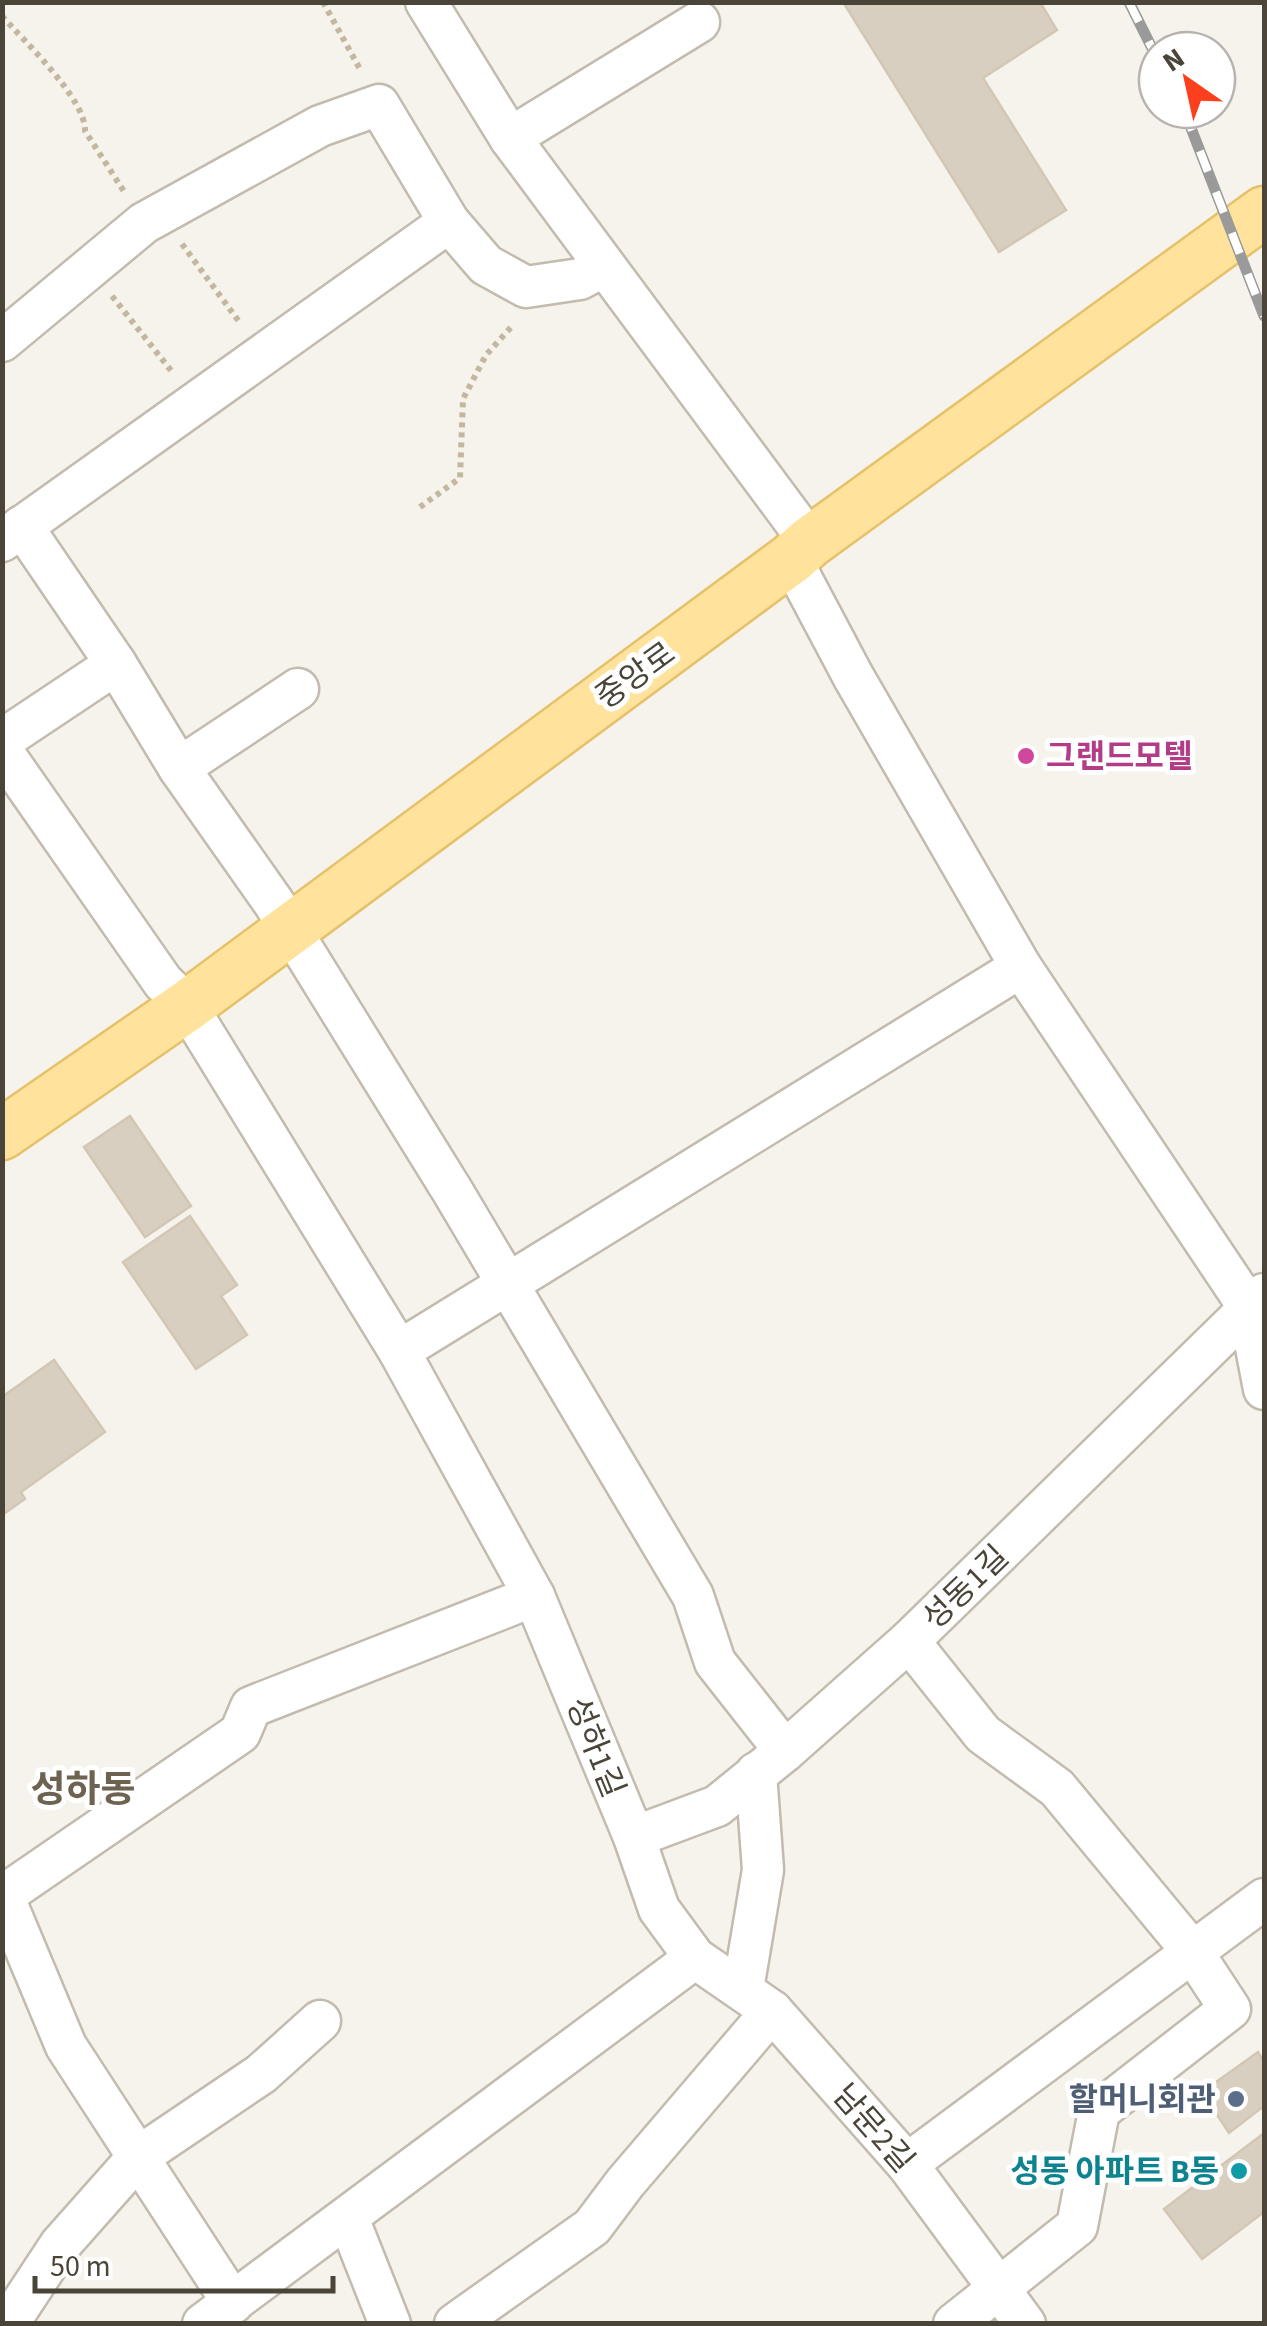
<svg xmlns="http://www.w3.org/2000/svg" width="1267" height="2326" viewBox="0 0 1267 2326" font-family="'Source Sans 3','Noto Sans KR',sans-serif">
  <rect width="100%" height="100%" fill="#f6f3ec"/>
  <g fill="#d8cfc1" stroke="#d3c7b4" stroke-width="2.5">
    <polygon points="843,2 1040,2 1057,30 983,78 1066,210 999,252"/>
    <polygon points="130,1116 191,1206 145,1237 84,1147"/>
    <polygon points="190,1216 237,1285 221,1296 247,1335 196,1369 123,1262"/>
    <polygon points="54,1360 105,1432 21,1492 25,1499 2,1515 2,1397"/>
    <polygon points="1258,2052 1264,2062 1264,2106 1229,2133 1202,2092"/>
    <polygon points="1264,2133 1264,2212 1202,2259 1164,2209"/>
  </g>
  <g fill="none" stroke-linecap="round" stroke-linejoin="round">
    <defs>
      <g id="minor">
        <polyline points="426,2 510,138 810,542"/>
        <polyline points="510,138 699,22"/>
        <polyline points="2,341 144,223 320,126 379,105 449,222 486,265 526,287 580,279 604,266"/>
        <polyline points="22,526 116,664 179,768 274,903 453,1192 693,1596 715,1662 785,1751"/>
        <polyline points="2,541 449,222"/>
        <polyline points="791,559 853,676 1021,967 1248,1306 1264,1389"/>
        <polyline points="2,740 116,664"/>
        <polyline points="2,751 163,982 187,1006 399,1351 534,1596 634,1837 659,1909 695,1958 772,2011 907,2164 1025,2324"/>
        <polyline points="179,768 298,689"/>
        <polyline points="399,1351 1021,967"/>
        <polyline points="909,1641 983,1734 1057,1788 1192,1951 1230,2009 1099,2111 1077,2226 954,2324"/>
        <polyline points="634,1837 717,1806 785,1751 909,1641 1264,1294"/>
        <polyline points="2,1893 66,2046 233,2303"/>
        <polyline points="4,1895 240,1733 251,1707 534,1596"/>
        <polyline points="743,1989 763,1870 756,1773"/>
        <polyline points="907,2164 1264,1899"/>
        <polyline points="348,2218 390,2324"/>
        <polyline points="8,2324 60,2245 138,2157 261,2074 320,2021"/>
        <polyline points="203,2324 695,1958"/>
        <polyline points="455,2324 592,2227 625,2183 772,2011"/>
      </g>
      <polyline id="major" points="2,1134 187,1006 791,559 810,542 1264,212"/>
    </defs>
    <use href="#minor" stroke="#c2bbae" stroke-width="45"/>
    <use href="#major" stroke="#e6c16a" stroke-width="55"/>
    <g stroke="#c4b79f" stroke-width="6" stroke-dasharray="5 5" stroke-linecap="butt">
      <polyline points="323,2 361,71"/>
      <path d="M2 16C24 41 86 99 85 131L125 193"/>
      <polyline points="182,244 240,323"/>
      <polyline points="112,296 173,373"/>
      <polyline points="420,507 460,478 463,399 486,355 514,324"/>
    </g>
    <use href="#minor" stroke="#fff" stroke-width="40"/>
    <use href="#major" stroke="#ffe39c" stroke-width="50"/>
    <defs>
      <g id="rail">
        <polyline points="1129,2 1157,58"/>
        <polyline points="1184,110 1264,316"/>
      </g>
    </defs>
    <use href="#rail" stroke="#9a9a9a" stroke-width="11"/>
    <use href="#rail" stroke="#fff" stroke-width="8" stroke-dasharray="22" stroke-linecap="butt"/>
  </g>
  <circle fill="#d1479c" stroke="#fff" stroke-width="4" cx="1026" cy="756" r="10"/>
  <circle fill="#5c6f8a" stroke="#fff" stroke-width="4" cx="1236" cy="2099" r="10"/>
  <circle fill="#0f9aa8" stroke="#fff" stroke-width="4" cx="1239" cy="2171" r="10"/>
  <g text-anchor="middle" stroke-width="10" stroke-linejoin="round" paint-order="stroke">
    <g font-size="32" fill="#4b4439" stroke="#fff">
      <text transform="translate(635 675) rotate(-36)" y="11">중앙로</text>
      <text transform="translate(965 1587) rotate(-44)" y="11">성동1길</text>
      <text transform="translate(596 1747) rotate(68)" y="11">성하1길</text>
      <text transform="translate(874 2128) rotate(49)" y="11">남문2길</text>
    </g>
    <g font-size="32" font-weight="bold" fill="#b23c85" stroke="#fff" text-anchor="start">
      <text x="1046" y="767">그랜드모텔</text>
    </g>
    <g font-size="32" font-weight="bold" fill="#4e5e75" stroke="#fff" text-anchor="end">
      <text x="1216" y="2110">할머니회관</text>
    </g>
    <g font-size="32" font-weight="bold" fill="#0d838f" stroke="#fff" text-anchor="end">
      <text x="1219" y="2182">성동 아파트 B동</text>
    </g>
    <g font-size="38" font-weight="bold" fill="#6e6250" stroke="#fff">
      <text x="83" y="1802">성하동</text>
    </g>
  </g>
  <rect width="1267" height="2326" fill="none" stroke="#4b4439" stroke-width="10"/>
  <g transform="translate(1187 80) rotate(326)"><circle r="48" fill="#ffffff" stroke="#b7b4b0" stroke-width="2.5"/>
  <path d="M0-8L18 38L0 25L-18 38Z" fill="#fc3f1d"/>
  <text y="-15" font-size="28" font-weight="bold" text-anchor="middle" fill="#4b4439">N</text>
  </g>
  <path d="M35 2276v15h298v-15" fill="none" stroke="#4b4439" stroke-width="5"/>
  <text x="50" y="2276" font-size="30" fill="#4b4439" stroke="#ffffff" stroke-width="8" paint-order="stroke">50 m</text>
</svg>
